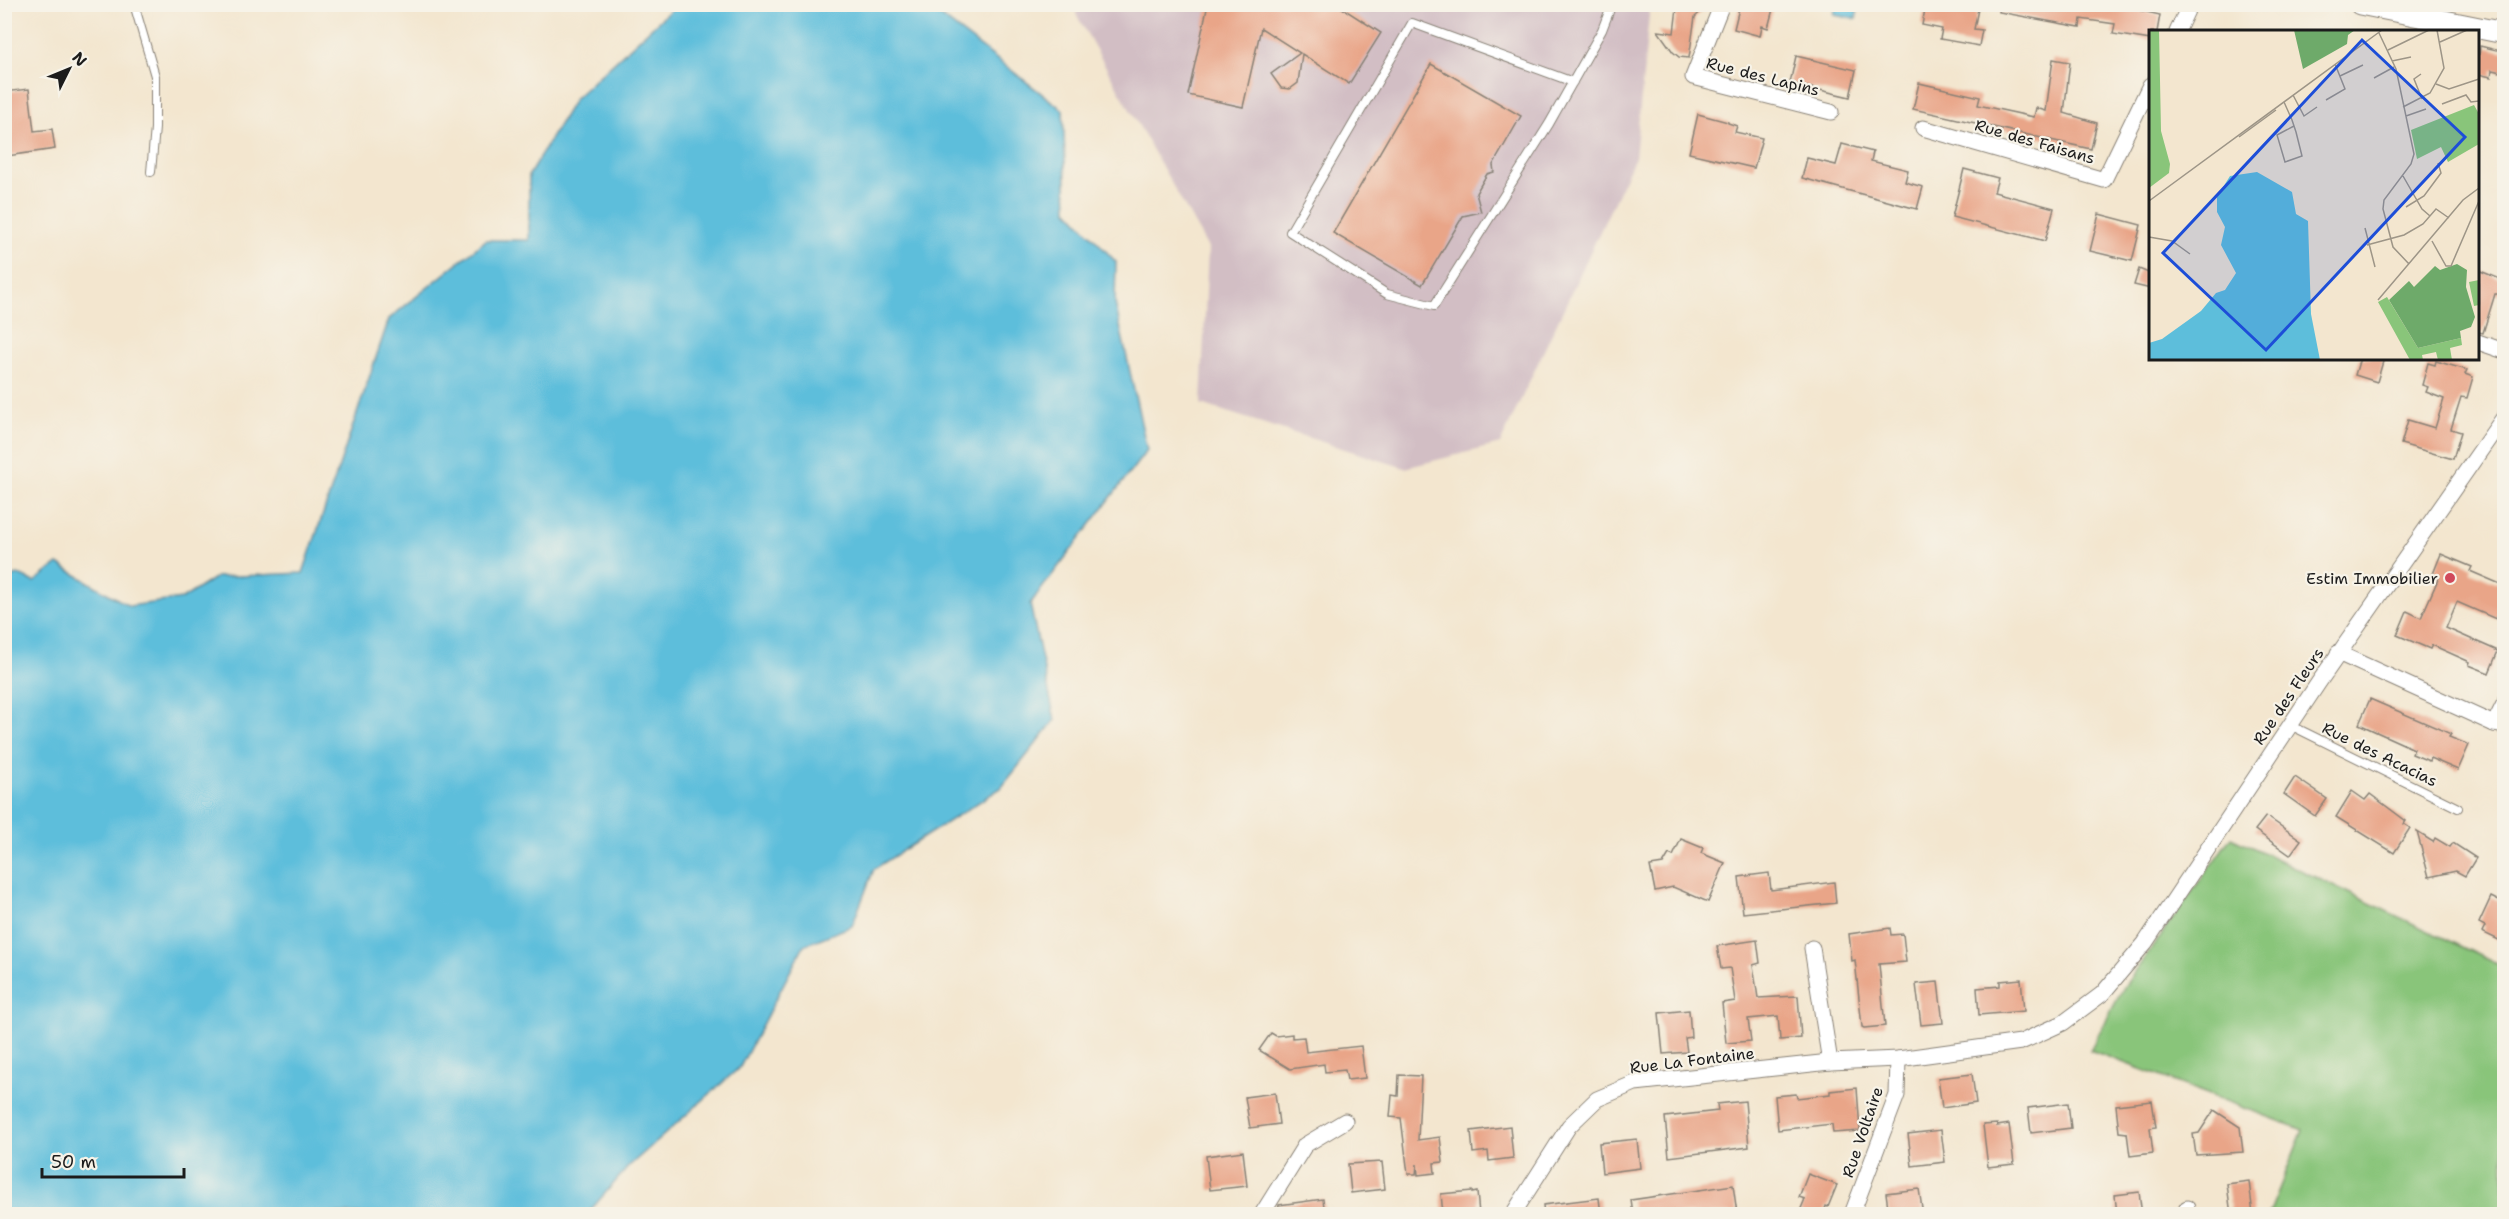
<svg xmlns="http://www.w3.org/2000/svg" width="2509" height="1219" viewBox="0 0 2509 1219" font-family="'Shantell Sans',sans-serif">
  <rect width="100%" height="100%" fill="#f7f3e8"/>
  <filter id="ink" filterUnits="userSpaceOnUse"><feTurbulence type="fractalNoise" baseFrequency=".0167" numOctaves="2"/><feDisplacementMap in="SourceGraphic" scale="12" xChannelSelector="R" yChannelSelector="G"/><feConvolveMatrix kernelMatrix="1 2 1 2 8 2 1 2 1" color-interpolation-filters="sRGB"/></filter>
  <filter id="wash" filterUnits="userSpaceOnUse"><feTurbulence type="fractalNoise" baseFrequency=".008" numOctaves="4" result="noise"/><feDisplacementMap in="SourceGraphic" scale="24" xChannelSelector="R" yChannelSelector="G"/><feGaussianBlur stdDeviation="1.35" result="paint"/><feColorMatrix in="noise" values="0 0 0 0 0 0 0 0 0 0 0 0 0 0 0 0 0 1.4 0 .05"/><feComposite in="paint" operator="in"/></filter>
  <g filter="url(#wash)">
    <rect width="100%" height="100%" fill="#f3e6cf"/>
    <polygon fill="#d2bec4" points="1078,4 1650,5 1635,157 1500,444 1405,468 1201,404 1208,248 1076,14"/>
    <polygon fill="#89c57a" stroke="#52704b" stroke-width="1.5" points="2231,837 2504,967 2504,1214 2269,1214 2303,1130 2090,1050 2124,987"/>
    <g fill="#5dbedb" stroke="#3c6d7c" stroke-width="1.5">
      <polygon points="681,5 926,5 1063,110 1067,209 1116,262 1115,303 1147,450 1030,604 1055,720 1001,788 874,869 852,926 804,945 740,1067 629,1166 587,1214 5,1214 5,578 19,575 34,582 58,564 129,606 182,599 216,577 303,573 389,319 486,240 529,240 529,175 575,98 673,8"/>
      <polygon points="1836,5 1858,8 1856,19 1834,15"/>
    </g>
    <g id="blocks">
      <g fill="#e9a588">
        <polygon points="1208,4 1336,4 1381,33 1349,84 1302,54 1298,83 1290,89 1281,88 1271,74 1300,53 1261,28 1243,107 1188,95"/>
        <polygon points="1680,4 1709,4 1695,17 1689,58 1679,57 1673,52 1658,31 1674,33 1677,8 1680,9"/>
        <polygon points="1740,4 1764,4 1764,7 1773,9 1768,28 1762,26 1760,36 1734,29"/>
        <polygon points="1926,4 1979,4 1974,29 1982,30 1979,46 1940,39 1942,29 1922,25"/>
        <polygon points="2000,4 2133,4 2133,9 2160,15 2157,32 2151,32 2151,40 2113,34 2115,24 2081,19 2080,27 1999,12"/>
        <polygon points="2480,46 2505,52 2505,73 2492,70 2491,77 2478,74"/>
        <polygon points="1796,56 1856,70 1850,97 1790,83"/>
        <polygon points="2053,59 2070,62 2064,113 2097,123 2091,149 1913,109 1919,83 1980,97 1978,105 2034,117 2036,108 2046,111"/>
        <polygon points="1431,64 1521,116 1493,165 1494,172 1487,174 1476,193 1481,212 1463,216 1422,285 1333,233"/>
        <polygon points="29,89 34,131 52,129 55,149 7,156 4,92"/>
        <polygon points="1698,114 1728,122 1728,123 1737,126 1735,132 1762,138 1754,168 1689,153"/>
        <polygon points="1842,144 1873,152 1871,161 1908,170 1905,182 1923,187 1917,209 1802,178 1807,158 1836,165"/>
        <polygon points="1964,169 1998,178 1994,192 2054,208 2045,241 1952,217"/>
        <polygon points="2099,214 2141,225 2132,261 2090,251"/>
        <polygon points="2139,269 2151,274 2151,289 2134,285"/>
        <polygon points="2478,270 2505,281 2505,294 2495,294 2483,333 2478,332"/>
        <polygon points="2360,358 2384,358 2377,382 2355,375"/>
        <polygon points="2436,361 2467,370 2465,374 2473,377 2467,398 2461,397 2451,429 2461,432 2453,459 2401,444 2408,420 2435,428 2444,399 2426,392 2428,387 2422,385 2428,363 2435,365"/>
        <polygon points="2441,554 2472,567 2470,571 2505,586 2505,614 2499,611 2496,619 2457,602 2446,628 2498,651 2489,673 2469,665 2470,662 2432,645 2430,649 2397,635 2407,611 2421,618 2439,577 2433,574"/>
        <polygon points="2370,699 2451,734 2449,737 2469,745 2458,770 2430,758 2429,761 2412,754 2414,749 2359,724"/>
        <polygon points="2295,777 2327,799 2315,816 2284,794"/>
        <polygon points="2352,791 2365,800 2370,794 2406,821 2404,824 2410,828 2394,853 2336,817"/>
        <polygon points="2266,816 2301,840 2290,855 2255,830"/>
        <polygon points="2417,832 2433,842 2435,838 2450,847 2453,843 2476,858 2465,876 2456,871 2429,877"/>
        <polygon points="1681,839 1703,848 1701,853 1725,863 1708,902 1673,887 1655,891 1650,866 1663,864 1669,854 1673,856"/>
        <polygon points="1769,873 1771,890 1834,882 1836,903 1743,913 1739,877"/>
        <polygon points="2491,897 2505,904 2505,943 2482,932 2485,926 2479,923"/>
        <polygon points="1890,928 1891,935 1903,934 1906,962 1879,964 1885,1026 1864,1028 1862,1027 1855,960 1852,961 1849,934"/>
        <polygon points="1757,940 1760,963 1753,965 1758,998 1798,996 1801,1038 1780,1040 1778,1016 1748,1019 1751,1041 1726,1043 1722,1003 1735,1001 1730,968 1721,969 1717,946"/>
        <polygon points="2021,979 2024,1011 1979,1015 1977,988 2000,986 2000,981"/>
        <polygon points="1938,982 1943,1023 1921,1025 1916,984"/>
        <polygon points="1689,1010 1691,1037 1685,1038 1687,1052 1663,1054 1659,1013"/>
        <polygon points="1271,1033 1276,1036 1292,1034 1292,1038 1304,1037 1306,1052 1361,1046 1365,1078 1347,1080 1345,1070 1325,1072 1324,1064 1290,1069 1259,1050"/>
        <polygon points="1972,1074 1976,1103 1942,1108 1938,1078"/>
        <polygon points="1399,1075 1421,1076 1418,1140 1440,1137 1443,1162 1434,1163 1435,1173 1418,1175 1417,1164 1416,1174 1408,1174 1401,1118 1390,1117 1392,1095 1398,1096"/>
        <polygon points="1857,1088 1860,1131 1833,1133 1832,1124 1778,1130 1775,1096 1796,1094 1797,1098 1830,1094 1830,1091"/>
        <polygon points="1275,1093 1279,1124 1250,1128 1245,1097"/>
        <polygon points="1745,1101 1749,1147 1669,1157 1665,1117 1718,1111 1717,1104"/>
        <polygon points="2152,1101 2156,1127 2150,1128 2153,1153 2130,1156 2127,1133 2119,1132 2116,1105"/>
        <polygon points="2068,1103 2071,1128 2031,1133 2028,1108"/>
        <polygon points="2214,1110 2240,1127 2243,1152 2196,1155 2193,1134 2199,1133"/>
        <polygon points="1997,1124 1997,1126 2009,1124 2014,1164 1988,1167 1983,1125"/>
        <polygon points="1510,1126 1513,1158 1489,1161 1488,1151 1473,1153 1471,1131"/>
        <polygon points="1941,1130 1945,1162 1912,1166 1908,1134"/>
        <polygon points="1637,1139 1640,1168 1602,1173 1599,1143"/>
        <polygon points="1243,1151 1247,1186 1210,1190 1206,1156"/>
        <polygon points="1382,1162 1385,1189 1351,1193 1348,1164"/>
        <polygon points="1808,1174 1837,1185 1828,1207 1826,1206 1823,1215 1808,1215 1800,1211 1805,1199 1799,1197"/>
        <polygon points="2249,1181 2253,1215 2231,1215 2227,1184"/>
        <polygon points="1733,1185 1737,1213 1633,1215 1631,1200"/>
        <polygon points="1919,1189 1923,1215 1889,1215 1886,1193"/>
        <polygon points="1472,1191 1472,1193 1477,1192 1479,1214 1443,1215 1441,1194"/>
        <polygon points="2139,1192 2142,1215 2117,1215 2115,1195"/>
        <polygon points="1599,1198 1601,1215 1544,1215 1543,1205"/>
        <polygon points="1323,1199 1325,1215 1278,1215 1279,1205"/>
      </g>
    </g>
  </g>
  <g filter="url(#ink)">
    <use href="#blocks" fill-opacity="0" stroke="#888176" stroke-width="1.5"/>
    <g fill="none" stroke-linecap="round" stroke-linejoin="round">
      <defs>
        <g id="service">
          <polyline points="134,4 155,76 155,128 151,172"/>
          <polyline points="1573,82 1412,23 1290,232 1387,294 1434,306 1549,124 1602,30 1612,4"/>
          <polyline points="2290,725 2458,808"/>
        </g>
        <g id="minor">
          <polyline points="1722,4 1693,77 1831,112"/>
          <polyline points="2177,32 2190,4"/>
          <polyline points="1923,128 2104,180 2150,85"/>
          <polyline points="2478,342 2504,351"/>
          <polyline points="2338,653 2494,724 2504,726"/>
          <polyline points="2494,724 2504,704"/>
          <polyline points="1812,948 1830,1062"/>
          <polyline points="1262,1214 1305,1145 1345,1121"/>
          <polyline points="1513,1214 1569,1126 1597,1099 1635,1083 1830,1062 1898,1059 2021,1042 2063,1023 2102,994 2145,943 2319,682 2504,417"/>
          <polyline points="1852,1214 1897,1095 1898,1059"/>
          <polyline points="2184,1214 2187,1208"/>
        </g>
        <polyline id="secondary" points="2360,4 2504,33"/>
      </defs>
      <use href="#service" stroke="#888176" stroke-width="10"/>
      <use href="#minor" stroke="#888176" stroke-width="17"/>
      <use href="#secondary" stroke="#888176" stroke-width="23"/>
      <use href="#service" stroke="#fff" stroke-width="8"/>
      <use href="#minor" stroke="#fff" stroke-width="15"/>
      <use href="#secondary" stroke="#fff" stroke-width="21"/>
    </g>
  </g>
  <circle fill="#d1495b" stroke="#f7f3e8" stroke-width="2" cx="2450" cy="578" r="6"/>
  <g text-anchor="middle" stroke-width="4.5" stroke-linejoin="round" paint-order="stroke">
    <g font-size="16" fill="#1c1c1c" stroke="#f7f3e8">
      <text transform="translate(1763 76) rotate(14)" y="6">Rue des Lapins</text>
      <text transform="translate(2035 141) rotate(16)" y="6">Rue des Faisans</text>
      <text transform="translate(2288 696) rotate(-56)" y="6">Rue des Fleurs</text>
      <text transform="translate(2380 754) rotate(26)" y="6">Rue des Acacias</text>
      <text transform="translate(1692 1060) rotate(-7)" y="6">Rue La Fontaine</text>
      <text transform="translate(1862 1132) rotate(-71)" y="6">Rue Voltaire</text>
    </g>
    <g font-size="16" fill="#1c1c1c" stroke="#f7f3e8" text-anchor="end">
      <text x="2438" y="584">Estim Immobilier</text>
    </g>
  </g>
  <g transform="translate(2149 30)">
    <rect width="330" height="330" fill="#f3e6cf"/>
    <path d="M0 0H10L12 101 21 134 20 143 0 158ZM325 75 330 84V114L299 132 292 117 268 129 262 100ZM330 250V275L325 276 320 252ZM238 267 269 318 312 308 313 315 301 318 303 330H289L287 322 273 325 274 330H261L229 272Z" fill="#89c57a"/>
    <path d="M145 0H206L199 5 198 14 154 39ZM308 234 318 240 317 257 326 287 322 297 311 301 312 308 269 318 240 270 260 251 265 257 286 236 291 240Z" fill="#6eaa6a"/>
    <path d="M108 142 143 162 147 184 159 191 162 284 171 330H0V313L13 309 52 281 67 263 76 260 87 243 72 215 76 197 68 182V167L81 146Z" fill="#5dbedb"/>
    <path fill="none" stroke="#9d9587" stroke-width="1.5" d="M230 3 247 39 265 124 262 134 235 170 234 179 244 217 260 234M291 12 318 0M239 20 280 0M243 31 262 27M272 44 265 49 273 69M191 46 214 35M225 48 245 37M287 54 300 59 330 49M144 65 155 86 168 77M177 70 196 59 186 34M135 72 143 90 147 102 153 126 136 132 128 105 145 96M293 74 317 65 322 72 330 71M254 77 281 63 295 38 288 0M257 86 277 79M90 107 127 80M254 146 273 179 281 186M0 171 233 0M257 177 275 166 292 143 289 133M216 198 226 237M0 207 23 211 41 224M283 211 297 236H302L330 171M218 215 255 205 274 194 287 179 300 188M229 270 314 170 330 158"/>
    <path fill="#1d4ed8" fill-opacity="0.15" stroke="#1d4ed8" stroke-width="3" d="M213 10 316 107 117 320 14 223Z"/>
    <rect width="330" height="330" fill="none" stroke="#1c1c1c" stroke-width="3"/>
  </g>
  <rect width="2509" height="1219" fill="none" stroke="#f7f3e8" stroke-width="24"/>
  <g transform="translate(69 69) rotate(47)" stroke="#f7f3e8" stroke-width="4.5" paint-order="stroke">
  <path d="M0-4.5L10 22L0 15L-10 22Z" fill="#1c1c1c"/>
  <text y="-9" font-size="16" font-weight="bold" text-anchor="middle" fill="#1c1c1c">N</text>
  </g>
  <path d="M42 1168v9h142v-9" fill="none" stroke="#1c1c1c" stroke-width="3"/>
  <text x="51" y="1168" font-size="18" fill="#1c1c1c" stroke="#f7f3e8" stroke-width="4.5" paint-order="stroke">50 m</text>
</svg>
